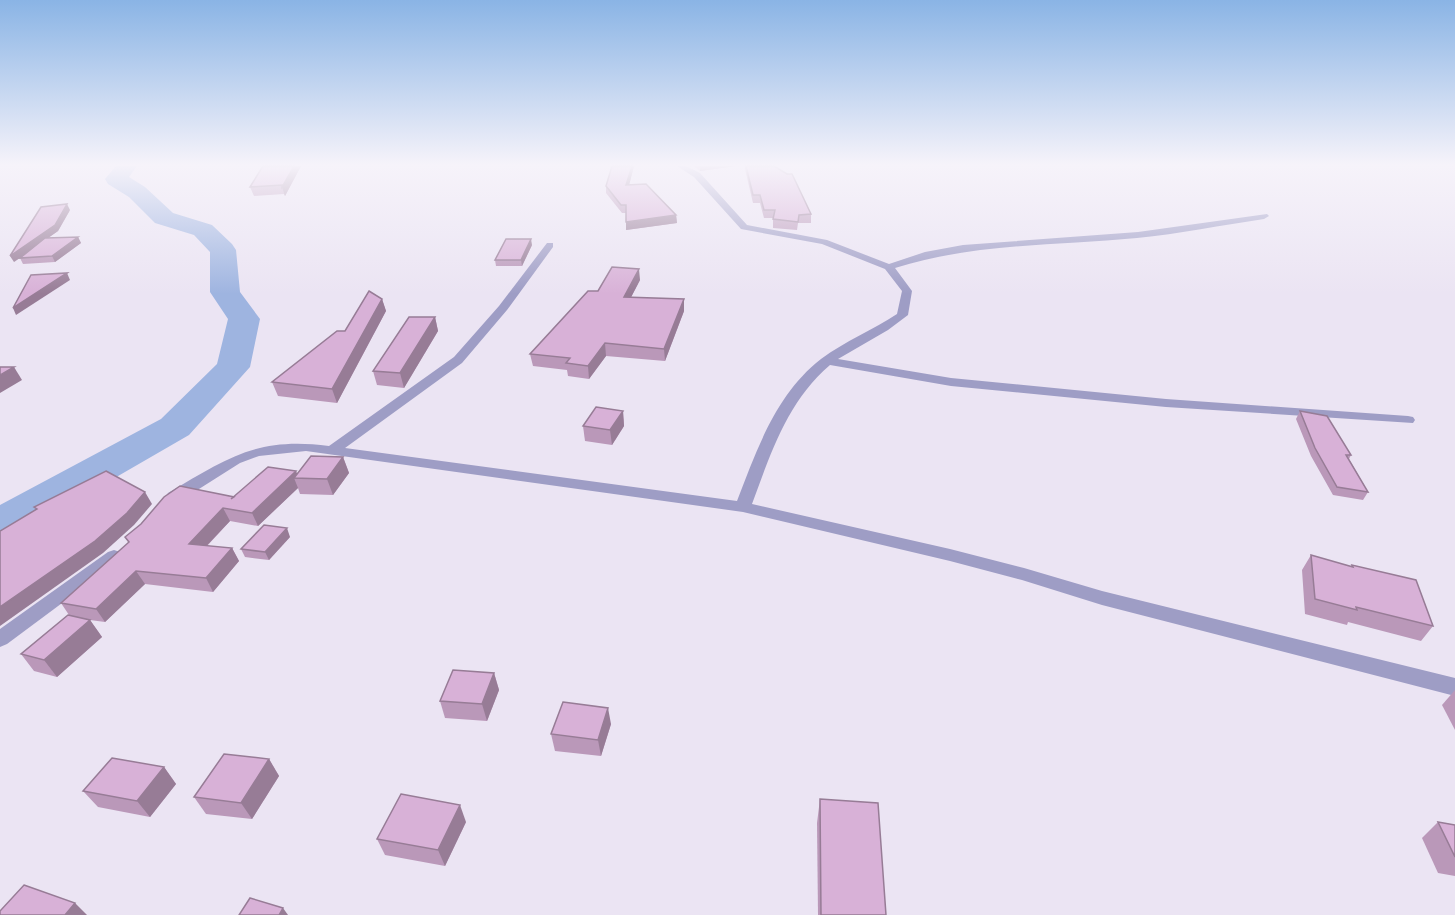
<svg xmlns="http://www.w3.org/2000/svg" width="1455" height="915" viewBox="0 0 1455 915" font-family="'DejaVu Sans',sans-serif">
  <rect width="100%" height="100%" fill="#ebe4f3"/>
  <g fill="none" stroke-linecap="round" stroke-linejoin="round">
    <polygon fill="#9eb4e0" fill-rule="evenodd" points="116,166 137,166 129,177 145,187 173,213 212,225 232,244 236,250 240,292 260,319 250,367 189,435 16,535 0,539 0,505 161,419 217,364 228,319 210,292 210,252 194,235 155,223 129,197 108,184 105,179"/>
    <g fill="#9e9dc5" fill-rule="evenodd">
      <path d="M677 166H686L700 173 747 225 827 240 889 264 925 252 963 245 1138 232 1267 214 1269 216 1264 219C1222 225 1179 234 1137 238 1055 246 974 243 895 268L912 291 908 315 888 330 838 359 951 378 1166 399 1408 416 1413 417 1415 420 1413 423 1166 407 951 386 830 365C787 402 771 453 752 504L950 549 1024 568 1102 591 1455 678V696L1102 605 1022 580 950 561 743 512 306 451 259 456 240 463 180 501H168L166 497 168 493C226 459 257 436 329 446L454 357 499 306 547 243H553V247L507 310 462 363 345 448 737 501C757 449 776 394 821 359 845 341 873 330 897 314L902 291 885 269 822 244 741 229 694 177Z"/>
      <polygon points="114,550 120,552 123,556 120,560 7,644 0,647 0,629 108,552"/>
    </g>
  </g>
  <g fill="#ba98b9">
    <polygon points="301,166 285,196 284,194 254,196 250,187"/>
    <polygon points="634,166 629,185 676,215 677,223 626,230 626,213 622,213 606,193 606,186"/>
    <polygon points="694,166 736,166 700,171"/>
    <polygon points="745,166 774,166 787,174 811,214 811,223 798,223 797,230 773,228 773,218 764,218 760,203 753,203 745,169"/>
    <polygon points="70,210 58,231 48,238 78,237 81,243 55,262 23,264 20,258 21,257 14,262"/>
    <polygon points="532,245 522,266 496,266 495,260"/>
    <polygon points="640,280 631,297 684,311 665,361 606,356 589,379 568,376 567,370 533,366 530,354 598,291"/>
    <polygon points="382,299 386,311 337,403 278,396 272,382 345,331"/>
    <polygon points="435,317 438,331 404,388 377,385 373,371"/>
    <polygon points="623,411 624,426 612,445 585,441 583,426"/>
    <polygon points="1300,411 1351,455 1349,459 1368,492 1363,500 1333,495 1311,456 1296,419"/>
    <polygon points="343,457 349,473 333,495 300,494 298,488 258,526 230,521 207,546 232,548 239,561 213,592 145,584 105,622 90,620 102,637 57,677 34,671 21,654 69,615 61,603 129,543 125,537"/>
    <polygon points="290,537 269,560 245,557 241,549"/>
    <polygon points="1311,555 1351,567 1352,565 1433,626 1421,641 1348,622 1347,625 1305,614 1302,570"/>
    <polygon points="494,673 499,690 487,721 445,718 440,701"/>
    <polygon points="1455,690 1455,730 1442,705"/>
    <polygon points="611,724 601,756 555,751 551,734"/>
    <polygon points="269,759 279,776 252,819 206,814 194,797"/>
    <polygon points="164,767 176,784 150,817 98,807 83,791"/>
    <polygon points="820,799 886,915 818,915 817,823"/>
    <polygon points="466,822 445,866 385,855 377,839"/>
    <polygon points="1438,822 1455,825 1455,876 1438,873 1422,838"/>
  </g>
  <g fill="#977c96">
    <polygon points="294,166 301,166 285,196 282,187"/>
    <polygon points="632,166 634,166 627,193 626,185"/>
    <polygon points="700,166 736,166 700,171"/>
    <polygon points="67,204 70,210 58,231 14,262 10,256"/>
    <polygon points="676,215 677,223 626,230 626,222"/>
    <polygon points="78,237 81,243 55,262 52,256"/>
    <polygon points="531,239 532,245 522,266 521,260"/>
    <polygon points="639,269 640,280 625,309 624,297"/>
    <polygon points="67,273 70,280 16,315 13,308"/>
    <polygon points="382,299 386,311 337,403 332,389"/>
    <polygon points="684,299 684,311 665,361 664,349"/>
    <polygon points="435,317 438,331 404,388 400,373"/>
    <polygon points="605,343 606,356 589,379 588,366"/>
    <polygon points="14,367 22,380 0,393 0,375"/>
    <polygon points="623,411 624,426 612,445 610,430"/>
    <polygon points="343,457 349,473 333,495 327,479"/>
    <polygon points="296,471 299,478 294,478 298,488 258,526 252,513"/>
    <polygon points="145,492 152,504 134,525 103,553 0,626 0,607"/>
    <polygon points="223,508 230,521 196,557 189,544"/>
    <polygon points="287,528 290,537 269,560 265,552"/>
    <polygon points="232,548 239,561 213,592 206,578"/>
    <polygon points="136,571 145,584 105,622 96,609"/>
    <polygon points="90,620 102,637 57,677 44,660"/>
    <polygon points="494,673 499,690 487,721 482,704"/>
    <polygon points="608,708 611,724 601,756 598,740"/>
    <polygon points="269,759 279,776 252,819 241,803"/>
    <polygon points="164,767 176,784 150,817 137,801"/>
    <polygon points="460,805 466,822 445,866 438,850"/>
    <polygon points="75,903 87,915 65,915"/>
    <polygon points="283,908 288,915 279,915"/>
  </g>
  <g fill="#d8b1d7" stroke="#977c96" stroke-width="1.5">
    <polygon points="263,166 294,166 282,187 282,185 250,187"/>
    <polygon points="612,166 632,166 626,185 646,184 676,215 626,222 626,205 621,205 606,186"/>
    <polygon points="746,166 774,166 787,174 792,174 811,214 799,215 798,222 773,219 775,210 764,210 760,195 753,195"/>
    <polygon points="67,204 55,225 10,256 41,207"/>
    <polygon points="78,237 52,256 20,258 45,238"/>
    <polygon points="506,239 531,239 521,260 495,260"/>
    <polygon points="612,267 639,269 624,297 684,299 664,349 605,343 588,366 566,363 570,358 530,354 588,291 598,291"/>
    <polygon points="67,273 13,308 31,275"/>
    <polygon points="369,291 382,299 332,389 272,382 337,331 345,331"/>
    <polygon points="409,317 435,317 400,373 373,371"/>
    <polygon points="0,367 14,367 0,375"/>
    <polygon points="596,407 623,411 610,430 583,426"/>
    <polygon points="1300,411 1327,416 1351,455 1346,455 1368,492 1337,487 1315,448"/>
    <polygon points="311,456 343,457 327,479 294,478"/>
    <polygon points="268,467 296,471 252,513 223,508 189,544 232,548 206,578 136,571 96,609 61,603 129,542 125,537 141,524 164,497 180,486 234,497 231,499"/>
    <polygon points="106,471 145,492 127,513 95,541 0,607 0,531 37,509 34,507"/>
    <polygon points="264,525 287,528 265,552 241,549"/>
    <polygon points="1311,555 1353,567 1352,565 1416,580 1433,626 1356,607 1357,610 1315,599"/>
    <polygon points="68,615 90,620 44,660 21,654"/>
    <polygon points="453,670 494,673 482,704 440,701"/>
    <polygon points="563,702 608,708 598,740 551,734"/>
    <polygon points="224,754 269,759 241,803 194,797"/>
    <polygon points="112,758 164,767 137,801 83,791"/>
    <polygon points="401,794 460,805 438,850 377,839"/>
    <polygon points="820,799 878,803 886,915 821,915"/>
    <polygon points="1438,822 1455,825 1455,857"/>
    <polygon points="24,885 75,903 65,915 0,915 0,911"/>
    <polygon points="250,898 283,908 279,915 239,915"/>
  </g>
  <linearGradient id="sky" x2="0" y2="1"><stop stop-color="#8ab4e5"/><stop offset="0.56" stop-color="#f6f3fa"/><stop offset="1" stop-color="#f6f3fa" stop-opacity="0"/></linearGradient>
  <rect width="1455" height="294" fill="url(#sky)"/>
</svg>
